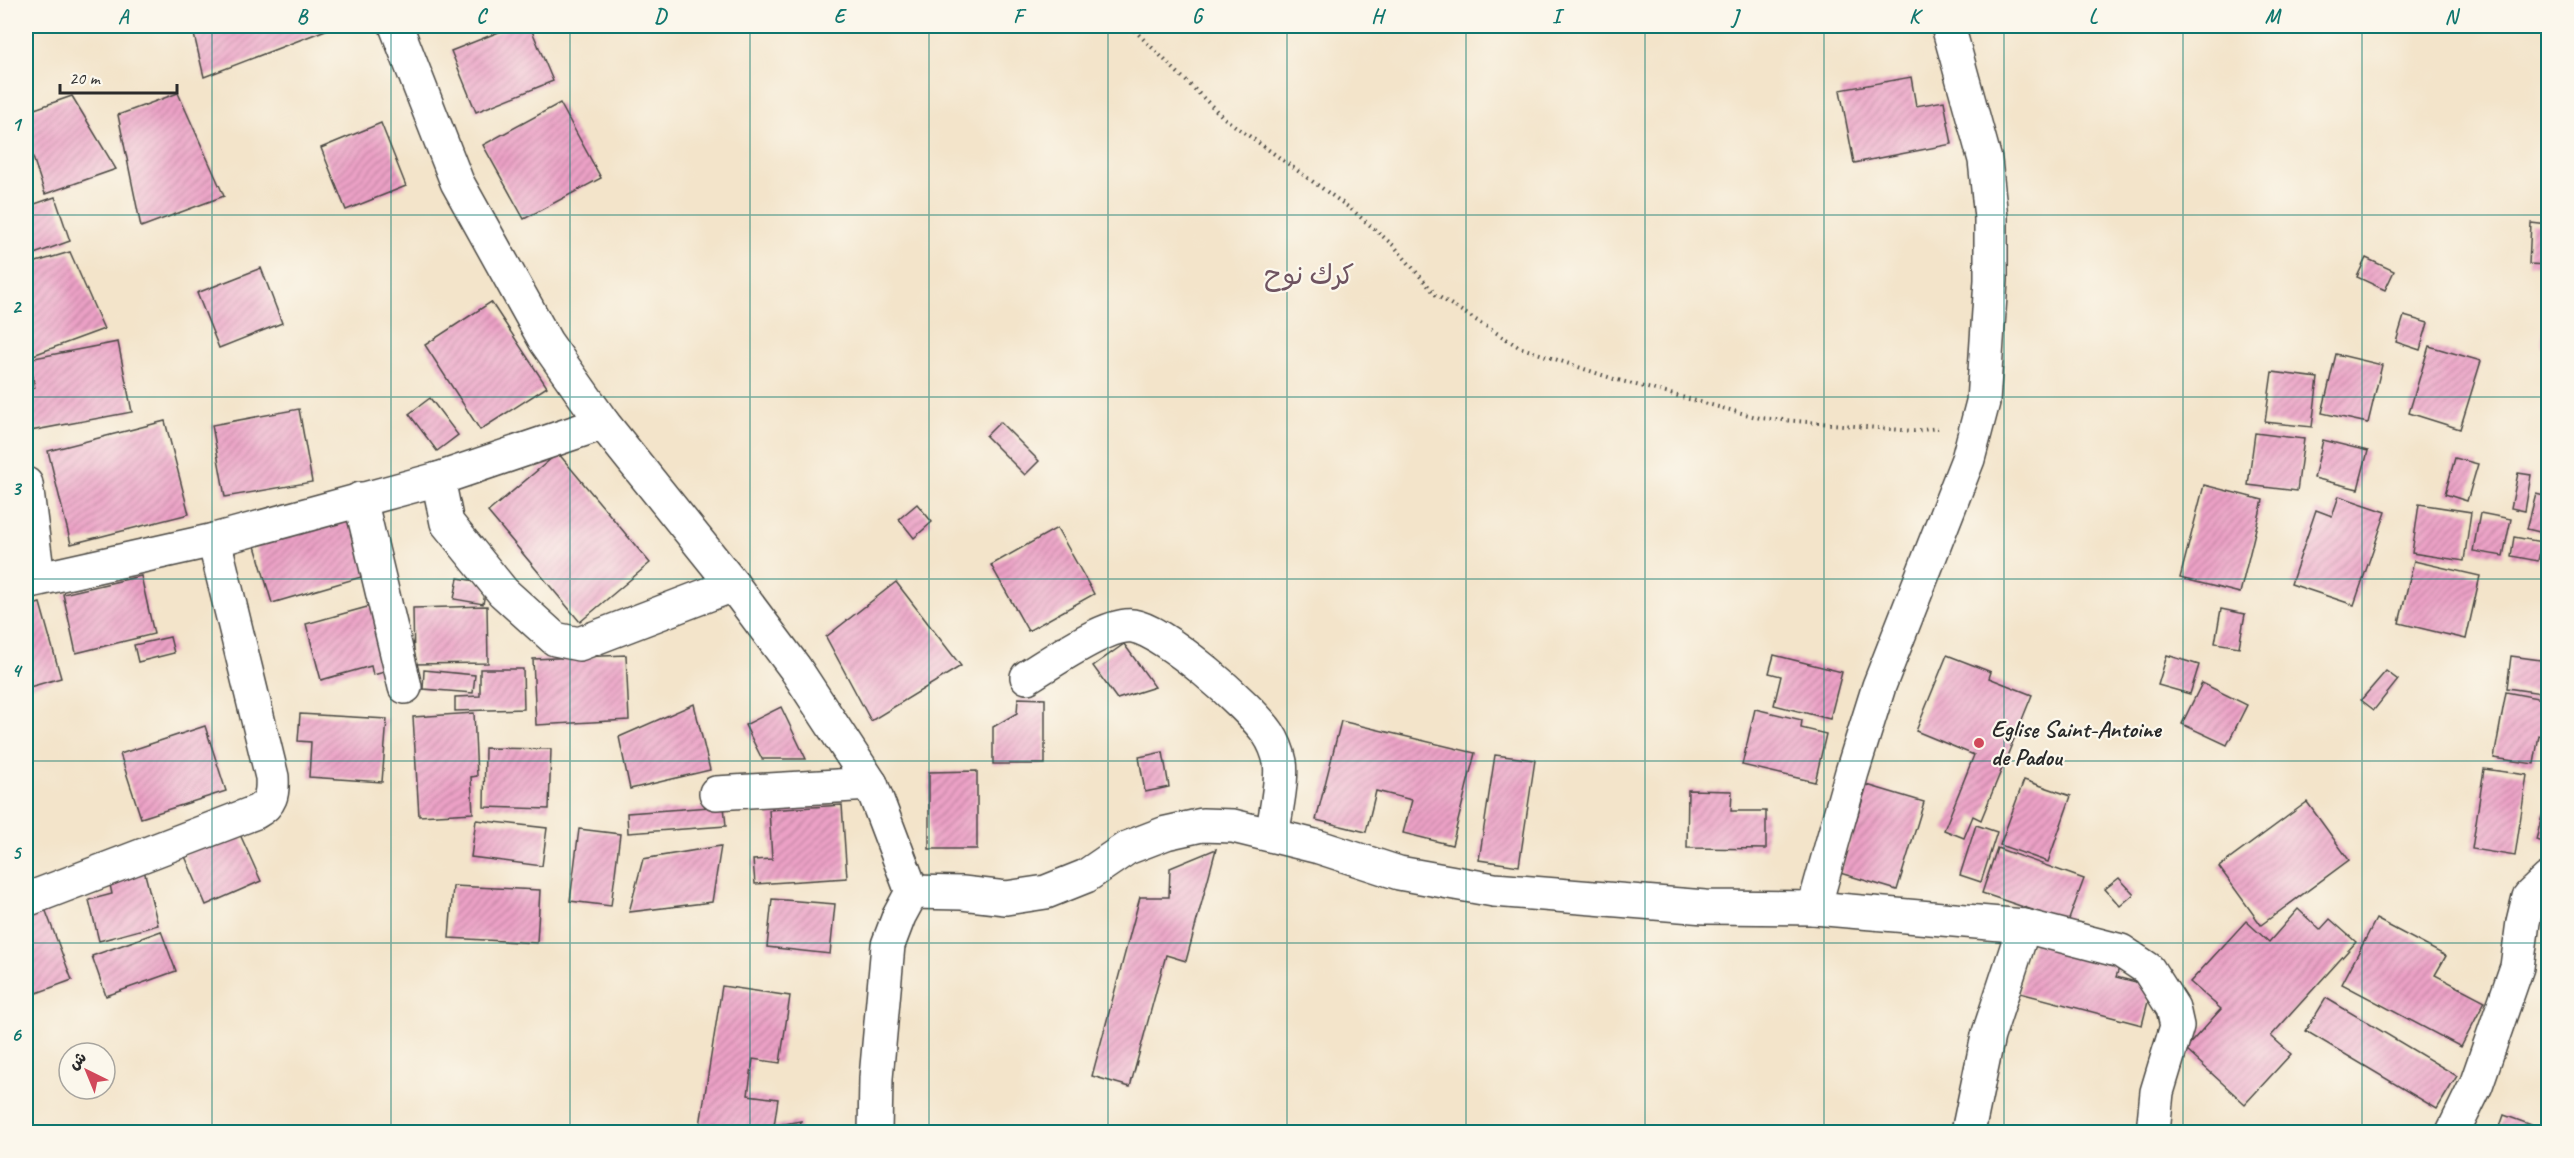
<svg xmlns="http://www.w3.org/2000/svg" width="2574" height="1158" viewBox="0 0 2574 1158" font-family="Caveat,'Playpen Sans Arabic',sans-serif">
  <defs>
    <pattern id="building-hatch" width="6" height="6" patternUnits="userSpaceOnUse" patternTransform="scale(1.5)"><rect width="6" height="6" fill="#eca1c6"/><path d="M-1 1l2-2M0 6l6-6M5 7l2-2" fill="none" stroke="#bf83a1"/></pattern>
  </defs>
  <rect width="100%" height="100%" fill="#fbf7ec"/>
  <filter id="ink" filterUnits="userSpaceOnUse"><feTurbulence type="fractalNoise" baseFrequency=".0167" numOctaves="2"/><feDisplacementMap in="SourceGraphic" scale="12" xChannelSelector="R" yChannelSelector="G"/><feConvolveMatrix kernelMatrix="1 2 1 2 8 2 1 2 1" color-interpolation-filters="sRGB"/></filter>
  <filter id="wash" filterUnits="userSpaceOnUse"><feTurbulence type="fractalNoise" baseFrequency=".008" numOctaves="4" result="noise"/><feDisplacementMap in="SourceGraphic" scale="24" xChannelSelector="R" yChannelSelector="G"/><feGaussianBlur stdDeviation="1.35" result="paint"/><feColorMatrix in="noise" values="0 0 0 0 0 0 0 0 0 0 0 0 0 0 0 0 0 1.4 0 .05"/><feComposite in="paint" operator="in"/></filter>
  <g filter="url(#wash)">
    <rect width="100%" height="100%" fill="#f3e4ca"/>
    <g id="blocks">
      <g fill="url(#building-hatch)">
        <polygon points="192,26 336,26 204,77"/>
        <polygon points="514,26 530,26 553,81 476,112 451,51"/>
        <polygon points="1911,77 1916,106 1944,101 1952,144 1854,163 1840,90"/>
        <polygon points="178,93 224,196 141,227 118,115"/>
        <polygon points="72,96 116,169 45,194 26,136 26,112"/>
        <polygon points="560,103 601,178 524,219 483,145"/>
        <polygon points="381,123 406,186 346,210 321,148"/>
        <polygon points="55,197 70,241 26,257 26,207"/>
        <polygon points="2531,223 2548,225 2548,265 2529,264"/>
        <polygon points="70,252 104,329 28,357 26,350 26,265"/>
        <polygon points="2366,258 2394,271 2385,290 2357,277"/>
        <polygon points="261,268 282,323 219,348 197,293"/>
        <polygon points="491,302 547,387 480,430 425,345"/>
        <polygon points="2547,306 2548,306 2548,348 2541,347"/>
        <polygon points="2404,316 2428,323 2420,350 2396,342"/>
        <polygon points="118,342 132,412 30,431 26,409 26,390 35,388 29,359"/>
        <polygon points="2429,346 2481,361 2460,429 2409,413"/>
        <polygon points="2336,354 2382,365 2368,423 2322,413"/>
        <polygon points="2272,372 2318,378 2312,427 2265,422"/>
        <polygon points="430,398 458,435 437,451 409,414"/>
        <polygon points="299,409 312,482 225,497 212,425"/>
        <polygon points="165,421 189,514 71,544 48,451"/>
        <polygon points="1000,422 1039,461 1025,475 986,436"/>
        <polygon points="2255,433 2304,439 2297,491 2248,485"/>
        <polygon points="2323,440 2368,451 2358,489 2314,478"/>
        <polygon points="558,453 650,563 580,622 488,512"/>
        <polygon points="2455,458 2478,464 2467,501 2445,494"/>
        <polygon points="2518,473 2531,475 2525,511 2511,508"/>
        <polygon points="2204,485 2263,500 2240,593 2180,578"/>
        <polygon points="2536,494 2548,497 2548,534 2527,529"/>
        <polygon points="2339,496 2386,512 2354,605 2291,584 2316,510 2332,516"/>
        <polygon points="917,504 932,522 914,538 899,519"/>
        <polygon points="2419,504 2471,512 2464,561 2412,553"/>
        <polygon points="2480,513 2511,519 2503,556 2473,551"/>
        <polygon points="351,517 368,575 272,603 255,546"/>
        <polygon points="1057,528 1094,594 1028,631 991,565"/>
        <polygon points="2514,537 2542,542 2538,561 2511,556"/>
        <polygon points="2414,561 2480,576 2466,639 2399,623"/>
        <polygon points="141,576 154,634 76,653 63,594"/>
        <polygon points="458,578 487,583 483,604 454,599"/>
        <polygon points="896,582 961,666 871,721 826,637"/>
        <polygon points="40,603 61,678 26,688 26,607"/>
        <polygon points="378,604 396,669 373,675 371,666 321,680 306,624"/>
        <polygon points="487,606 488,663 414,664 413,608"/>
        <polygon points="2221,609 2245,614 2239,647 2215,643"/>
        <polygon points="170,637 174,653 138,662 134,645"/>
        <polygon points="1124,644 1155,687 1117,699 1093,666"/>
        <polygon points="626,655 629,720 536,725 533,659"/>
        <polygon points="1774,655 1842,672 1830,719 1774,705 1781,676 1769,673"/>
        <polygon points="1947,655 1991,672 1989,678 2032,695 1981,820 1973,816 1964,838 1944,830 1974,755 1916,731"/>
        <polygon points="2167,655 2199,665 2190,694 2158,685"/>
        <polygon points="2511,656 2548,661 2548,694 2507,688"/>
        <polygon points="480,669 523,669 524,709 455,711 455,697 480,696"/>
        <polygon points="424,670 475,675 473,693 423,689"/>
        <polygon points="2386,671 2398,680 2374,710 2361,700"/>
        <polygon points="2202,683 2247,705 2227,745 2182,724"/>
        <polygon points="2506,692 2548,700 2548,736 2539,735 2534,764 2494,758"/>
        <polygon points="1018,698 1045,699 1045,764 993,764 993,727 1017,713"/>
        <polygon points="694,704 710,770 630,789 619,737"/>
        <polygon points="781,707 806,759 762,759 745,725"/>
        <polygon points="1755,709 1802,720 1801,728 1826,734 1815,782 1742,765"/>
        <polygon points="474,713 477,776 471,777 473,813 419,816 413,717"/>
        <polygon points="300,714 387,719 382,782 309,777 311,742 298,741"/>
        <polygon points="1341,721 1475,753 1452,845 1403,833 1412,800 1376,791 1366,832 1316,820"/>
        <polygon points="205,726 226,791 141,818 120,754"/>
        <polygon points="485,748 551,749 549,809 484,807"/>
        <polygon points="1163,752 1169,787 1145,792 1139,757"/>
        <polygon points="1495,755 1535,760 1519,866 1479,860"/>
        <polygon points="2484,769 2527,775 2515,856 2472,849"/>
        <polygon points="977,771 977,849 929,849 929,772"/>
        <polygon points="2024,780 2071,796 2048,862 2000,845"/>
        <polygon points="1867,785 1924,802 1897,890 1840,873"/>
        <polygon points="1688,790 1732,791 1731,811 1766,811 1766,849 1687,848"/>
        <polygon points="2307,802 2349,860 2261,925 2219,867"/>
        <polygon points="842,805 847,878 755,884 753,860 772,859 769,810"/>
        <polygon points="724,806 726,826 628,833 627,813"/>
        <polygon points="2543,812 2548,814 2548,843 2536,840"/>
        <polygon points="476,820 547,828 542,866 471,857"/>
        <polygon points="1976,825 1997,832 1981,882 1960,875"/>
        <polygon points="579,829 620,834 611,906 570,901"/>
        <polygon points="238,830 261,881 206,905 184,854"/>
        <polygon points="721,846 712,902 629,912 643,859"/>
        <polygon points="1997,848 2084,879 2068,922 1982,893"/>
        <polygon points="1216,849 1186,961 1166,955 1130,1087 1092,1076 1140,897 1169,897 1170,868"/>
        <polygon points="144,870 158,925 99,941 89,900 112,894 109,880"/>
        <polygon points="2119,878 2134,894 2120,906 2105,889"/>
        <polygon points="453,886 540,890 537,943 449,938"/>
        <polygon points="772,899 835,904 830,954 767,947"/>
        <polygon points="44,906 72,980 26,997 26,913"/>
        <polygon points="2298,909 2320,930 2330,919 2356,942 2271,1036 2291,1054 2245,1104 2185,1049 2221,1009 2190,982 2246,921 2269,942"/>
        <polygon points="2376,919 2446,956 2435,975 2485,1001 2461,1047 2342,984"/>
        <polygon points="161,931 176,971 106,996 92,956"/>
        <polygon points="2033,942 2120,965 2116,977 2152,986 2142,1025 2020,993"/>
        <polygon points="722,986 790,996 780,1063 753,1059 748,1095 778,1099 774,1126 801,1121 799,1132 699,1132"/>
        <polygon points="2326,998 2457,1076 2437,1109 2306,1031"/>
        <polygon points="2504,1115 2548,1131 2548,1132 2498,1132"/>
      </g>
    </g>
  </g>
  <g filter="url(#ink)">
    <use href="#blocks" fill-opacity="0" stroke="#494743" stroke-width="1.5"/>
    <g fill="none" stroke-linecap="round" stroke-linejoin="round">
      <defs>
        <g id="minor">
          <polyline points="396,26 457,182 546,342 603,423 733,585 795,668 871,784 912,892 899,916 888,945 876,1078 875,1132"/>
          <polyline points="438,479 447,523 503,592 555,639 579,644 733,585"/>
          <polyline points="26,484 38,578"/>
          <polyline points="360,499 405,687"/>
          <polyline points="26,582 214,540 438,479 603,423"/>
          <path d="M1027 677C1050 663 1108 622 1133 626 1165 631 1249 706 1268 733 1274 742 1278 752 1280 762 1283 779 1275 817 1272 835"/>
          <polyline points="716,793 871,784"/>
          <polyline points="912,892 962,893 1006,898 1046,892 1086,876 1127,848 1166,833 1202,825 1233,826 1319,847 1399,873 1494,890 1705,907 1814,908 2024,926 1988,1036 1968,1132"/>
          <path d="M26 900 256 812C271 804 273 794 272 777L214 540"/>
          <polyline points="1814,908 1852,772 1879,686 1968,459 1983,402 1991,280 1991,218 1985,160 1948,26"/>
          <polyline points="2024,926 2121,951 2148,969 2173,1008 2177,1026 2157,1092 2153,1132"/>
          <polyline points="2453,1132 2476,1085 2517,967 2523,922 2529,897 2548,879"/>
        </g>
      </defs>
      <use href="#minor" stroke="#494743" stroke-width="36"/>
      <polyline stroke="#494743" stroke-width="4" stroke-dasharray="1.5 4.5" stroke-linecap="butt" points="1130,26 1224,118 1351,209 1394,246 1436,295 1519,347 1614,379 1760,418 1914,431 1938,428"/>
      <use href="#minor" stroke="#fff" stroke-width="33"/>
    </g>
  </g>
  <path fill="none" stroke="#0f766e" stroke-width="1.5" stroke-opacity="0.55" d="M212 26V1132M391 26V1132M570 26V1132M750 26V1132M929 26V1132M1108 26V1132M1287 26V1132M1466 26V1132M1645 26V1132M1824 26V1132M2004 26V1132M2183 26V1132M2362 26V1132M26 215H2548M26 397H2548M26 579H2548M26 761H2548M26 943H2548"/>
  <circle fill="#d1495b" stroke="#fbf7ec" stroke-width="2" cx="1979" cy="743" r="6"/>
  <g text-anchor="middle" stroke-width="4.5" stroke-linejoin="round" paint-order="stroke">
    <g font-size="24" font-weight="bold" fill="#2b2b2b" stroke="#fbf7ec" text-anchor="start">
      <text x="1991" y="737">Eglise Saint-Antoine<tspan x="1991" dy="28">de Padou</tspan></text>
    </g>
    <g font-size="27" fill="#6f5461" stroke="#fbf7ec">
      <text x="1309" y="284">كرك نوح</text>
    </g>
  </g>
  <rect width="2574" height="1158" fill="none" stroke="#fbf7ec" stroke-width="66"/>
  <g transform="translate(87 1071) rotate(317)"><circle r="28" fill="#fbf7ec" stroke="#a8a59f" stroke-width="1.5"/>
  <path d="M0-4.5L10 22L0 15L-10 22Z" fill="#d1495b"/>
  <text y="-9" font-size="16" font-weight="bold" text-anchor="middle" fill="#2b2b2b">ش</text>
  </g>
  <path d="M60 84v9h117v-9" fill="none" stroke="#2b2b2b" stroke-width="3"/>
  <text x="69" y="84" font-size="18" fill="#2b2b2b" stroke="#fbf7ec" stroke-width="4.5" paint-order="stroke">20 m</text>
  <rect x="33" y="33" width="2508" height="1092" fill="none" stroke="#0f766e" stroke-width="2"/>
  <g font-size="20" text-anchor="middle" font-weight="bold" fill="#0f766e">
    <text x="123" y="23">A</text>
    <text x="302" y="23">B</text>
    <text x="481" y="23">C</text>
    <text x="660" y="23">D</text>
    <text x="839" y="23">E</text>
    <text x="1018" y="23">F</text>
    <text x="1197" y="23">G</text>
    <text x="1377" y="23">H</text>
    <text x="1556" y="23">I</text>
    <text x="1735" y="23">J</text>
    <text x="1914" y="23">K</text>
    <text x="2093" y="23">L</text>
    <text x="2272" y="23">M</text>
    <text x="2451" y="23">N</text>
    <text x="16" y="131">1</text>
    <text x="16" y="313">2</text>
    <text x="16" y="495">3</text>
    <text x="16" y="677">4</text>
    <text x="16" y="859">5</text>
    <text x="16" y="1041">6</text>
  </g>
</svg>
